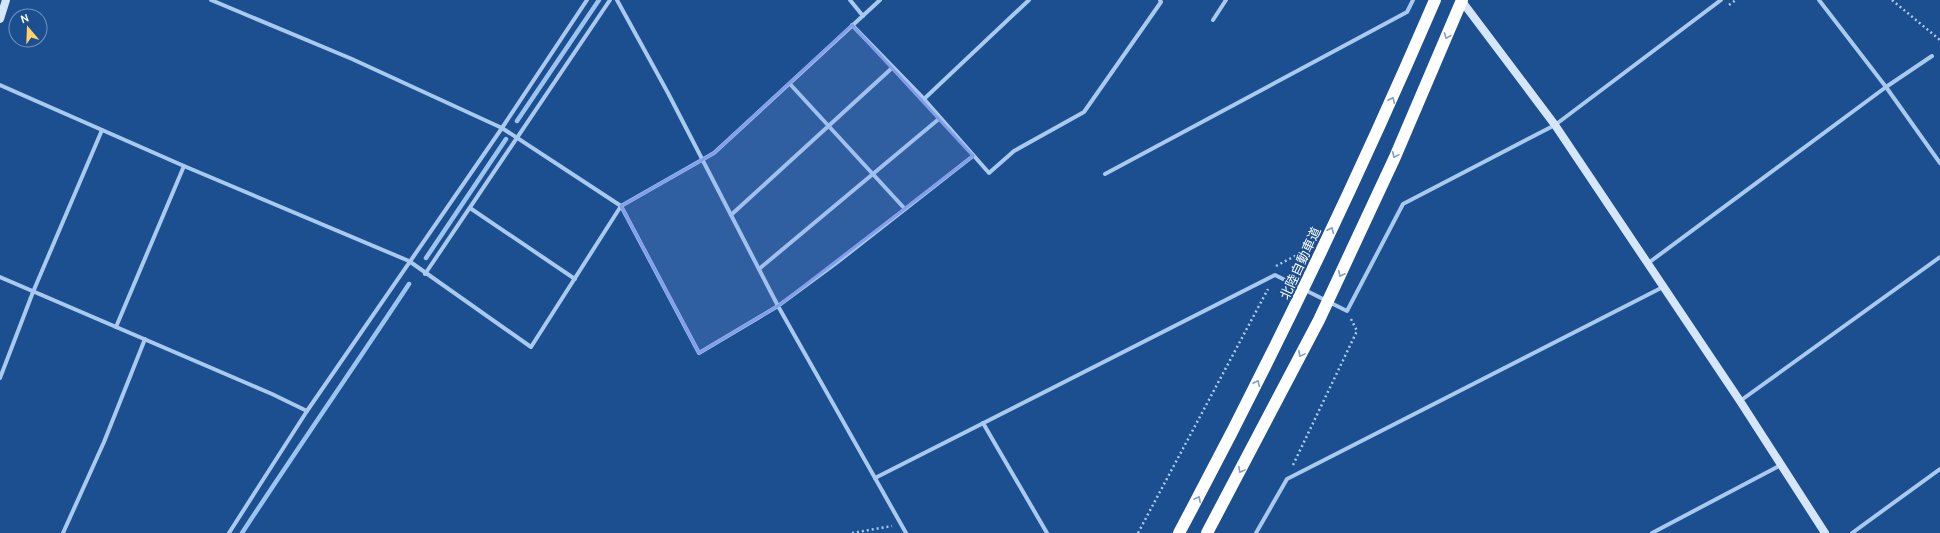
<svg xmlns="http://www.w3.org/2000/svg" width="1940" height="533" viewBox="0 0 1940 533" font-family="Cabin,'Noto Sans JP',sans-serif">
  <rect width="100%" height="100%" fill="#1b4f8f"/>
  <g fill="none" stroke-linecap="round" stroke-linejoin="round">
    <g stroke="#9cc4f0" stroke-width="4.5">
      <polyline points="517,121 599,0"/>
      <polyline points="426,258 506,139"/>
      <path d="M242 533C297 449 354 367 409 284"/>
    </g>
    <g stroke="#a9c9ee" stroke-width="2.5" stroke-dasharray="2 3" stroke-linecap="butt">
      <polyline points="1892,0 1940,40"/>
      <polyline points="1729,5 1736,0"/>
      <polyline points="1276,266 1295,256 1302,260"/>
      <polyline points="1293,465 1357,331 1351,319"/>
      <polyline points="852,533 892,526"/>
      <polyline points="1138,533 1268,289"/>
    </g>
    <g stroke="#a9c9ee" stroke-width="4">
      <polyline points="211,0 352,59 502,128 621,206 699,353 778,306 835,264 973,156"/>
      <polyline points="617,0 668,93 778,306 906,533"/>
      <polyline points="850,0 863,16"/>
      <polyline points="1819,0 1886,87 1940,163"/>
      <polyline points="1213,20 1226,0"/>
      <polyline points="852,25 924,99 989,173 1014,151 1084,112 1161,2 1160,0"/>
      <polyline points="790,84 905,209"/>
      <polyline points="0,85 184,166 409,261 531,347 621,206 714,153 880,0"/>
      <polyline points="924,99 1029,0"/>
      <polyline points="1105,174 1407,12 1413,0"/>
      <polyline points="470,208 575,279"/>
      <polyline points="731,215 892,68"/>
      <polyline points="1647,264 1886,87 1932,56"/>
      <polyline points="759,269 940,118"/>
      <polyline points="425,274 610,0"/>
      <polyline points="0,277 272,394 307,411"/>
      <polyline points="116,327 184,166"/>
      <polyline points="0,378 33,292 102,130"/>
      <polyline points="1740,401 1940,257"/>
      <polyline points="983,423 1047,533"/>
      <polyline points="875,478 1275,275 1347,311 1403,204 1555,125 1721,0"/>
      <polyline points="63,533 104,442 145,339"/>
      <polyline points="229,533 307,411 502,128 587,0"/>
      <polyline points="1256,533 1287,479 1663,287"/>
      <polyline points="1652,533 1781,465"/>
      <polyline points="1852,533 1940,469"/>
    </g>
    <g stroke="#d6e6fa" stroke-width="8">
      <polyline points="1461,0 1555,125 1740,401 1825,533"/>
      <polyline points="0,19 6,0"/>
    </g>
    <g stroke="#fff" stroke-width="12">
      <path d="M1179 533C1272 359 1357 181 1435 0"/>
      <polyline points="1207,533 1319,320 1395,157 1462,0"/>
    </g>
  </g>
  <defs><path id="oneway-chevron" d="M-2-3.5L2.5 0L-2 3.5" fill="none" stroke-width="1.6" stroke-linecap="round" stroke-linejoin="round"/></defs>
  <g stroke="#829ec1">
    <use href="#oneway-chevron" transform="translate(1447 36) rotate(112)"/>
    <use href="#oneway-chevron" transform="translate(1392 100) rotate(-65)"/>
    <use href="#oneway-chevron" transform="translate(1395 155) rotate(114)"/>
    <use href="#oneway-chevron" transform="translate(1331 230) rotate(-65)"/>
    <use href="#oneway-chevron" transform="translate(1341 274) rotate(115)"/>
    <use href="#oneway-chevron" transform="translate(1301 354) rotate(118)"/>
    <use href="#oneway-chevron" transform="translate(1257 383) rotate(-64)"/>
    <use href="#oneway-chevron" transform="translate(1241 470) rotate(118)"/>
    <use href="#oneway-chevron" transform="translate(1198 499) rotate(-62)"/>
  </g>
  <path fill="#839eea" fill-opacity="0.2" stroke="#839eea" stroke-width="3" stroke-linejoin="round" d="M852 25 973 156 778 306 699 353 621 206 714 153Z"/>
  <g text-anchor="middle" stroke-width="4" stroke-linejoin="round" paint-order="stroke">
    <g font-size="13" fill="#fff" stroke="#1b4f8f">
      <text transform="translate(1300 263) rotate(-65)" y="5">北陸自動車道</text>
    </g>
  </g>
  <g transform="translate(28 28) rotate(341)"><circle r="19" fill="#1b4f8f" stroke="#7695bc"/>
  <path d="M0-3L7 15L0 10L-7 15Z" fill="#ffd166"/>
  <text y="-6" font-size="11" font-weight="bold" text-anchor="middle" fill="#ffffff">N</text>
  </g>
</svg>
